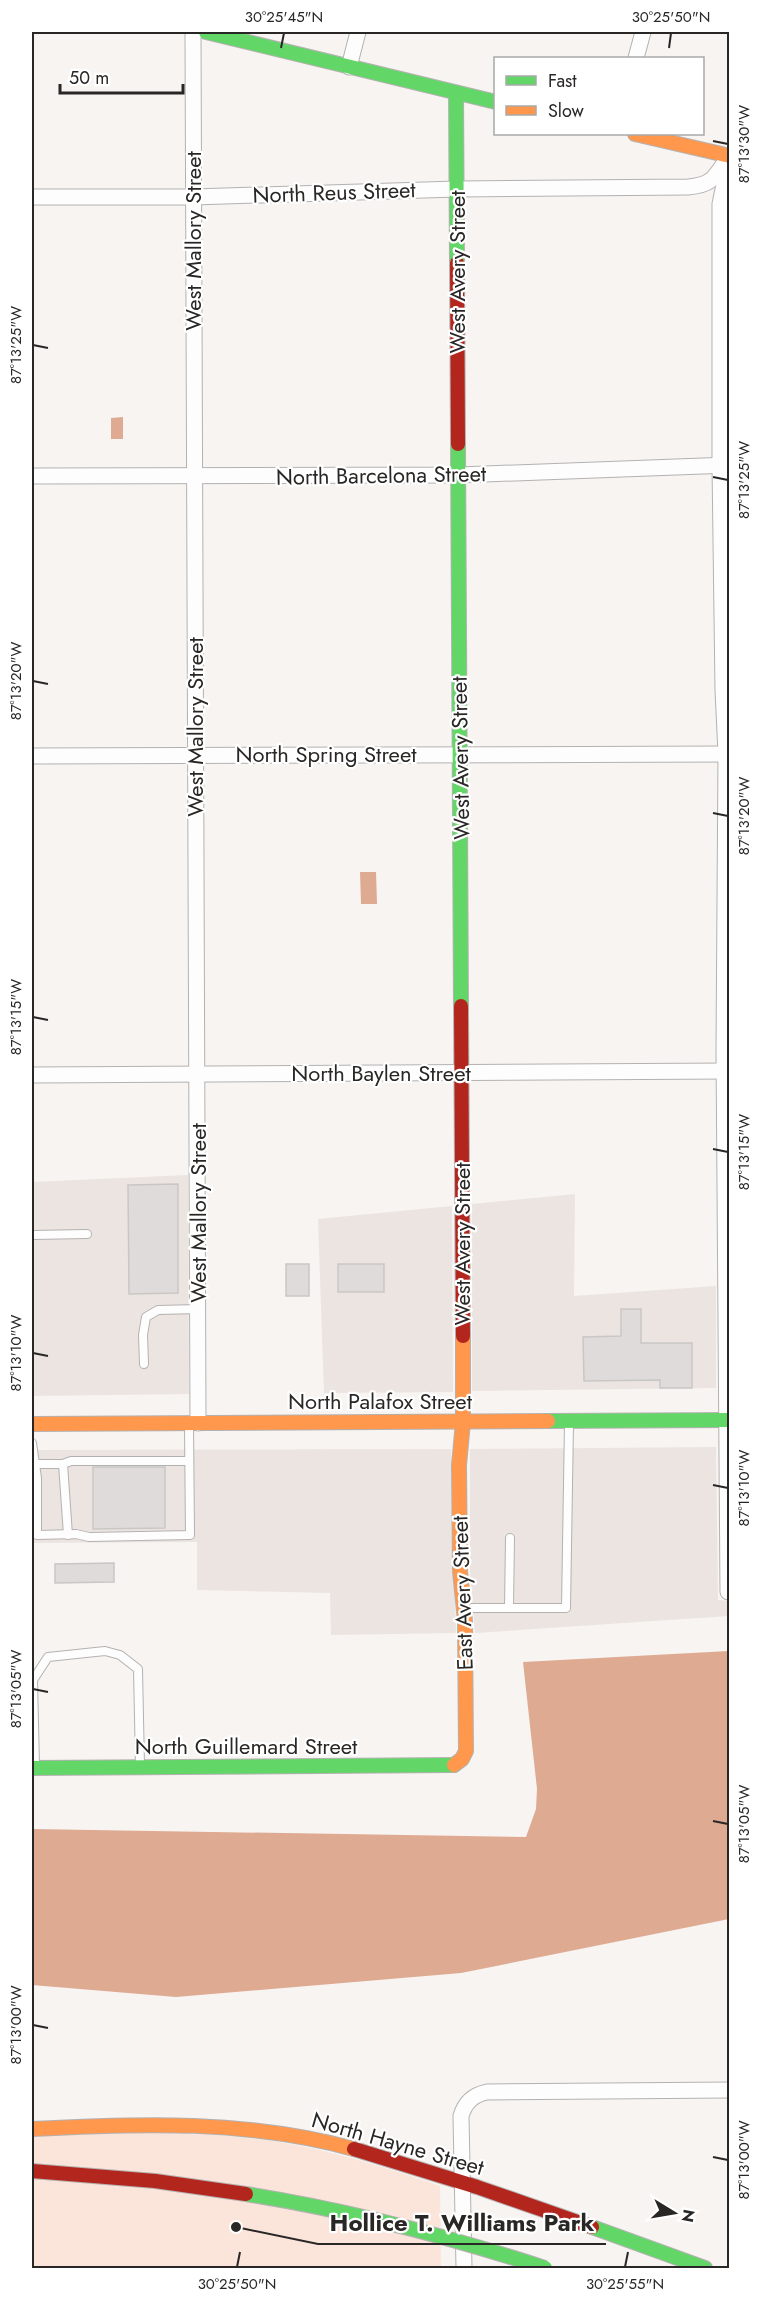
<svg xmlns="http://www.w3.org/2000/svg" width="761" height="2300" viewBox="0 0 761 2300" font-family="Jost,sans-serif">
  <rect width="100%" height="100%" fill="#f7f4f2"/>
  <g fill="#ece4e0">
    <polygon points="188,1175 189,1394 32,1396 32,1182"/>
    <polygon points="575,1194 574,1296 716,1286 716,1388 472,1391 472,1204"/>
    <polygon points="452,1206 453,1392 324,1393 318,1219"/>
    <polygon points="716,1447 718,1600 729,1601 729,1616 475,1633 470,1571 470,1449"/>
    <polygon points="451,1449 456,1633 331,1635 330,1593 197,1590 197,1542 32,1543 32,1450"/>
  </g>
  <path fill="#fbe5da" d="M130 2132C170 2134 210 2133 249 2138 315 2145 378 2165 440 2186L441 2268H32V2136Z"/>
  <g fill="#deaa91">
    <polygon points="123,417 123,439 111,439 111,418"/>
    <polygon points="360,872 376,872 377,904 361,904"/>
    <polygon points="729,1651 729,1919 461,1973 176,1997 32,1985 32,1829 526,1837 536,1809 537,1789 523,1662"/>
  </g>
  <g fill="#dedbda" stroke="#c9c7c6" stroke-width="1.5">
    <polygon points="178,1184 178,1293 129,1294 128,1185"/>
    <rect x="286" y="1264" width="23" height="32"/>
    <rect x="338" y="1264" width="46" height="28"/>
    <polygon points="621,1309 641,1309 641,1343 692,1343 692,1388 660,1388 660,1380 584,1381 583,1337 621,1336"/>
    <polygon points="93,1467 165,1467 165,1528 93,1529"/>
    <polygon points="114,1563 114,1582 55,1583 55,1564"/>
  </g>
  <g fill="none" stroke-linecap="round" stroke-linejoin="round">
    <defs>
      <g id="lane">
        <polyline points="32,1235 87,1234"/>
        <polyline points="144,1364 143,1335 146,1317 158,1310 198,1309"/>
        <polyline points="32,1443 37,1478 37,1535 76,1534 89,1537 190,1535 189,1425"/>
        <polyline points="35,1464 63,1464"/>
        <polyline points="68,1535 63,1464 71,1461 189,1461"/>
        <polyline points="466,1608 566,1608 569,1423"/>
        <polyline points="509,1608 510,1538"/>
        <polyline points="35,1766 33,1680 48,1657 105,1651 120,1655 138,1669 140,1766"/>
      </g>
      <g id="street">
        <polyline points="193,32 198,1423"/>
        <polyline points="636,58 643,32"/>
        <polyline points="349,67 358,32"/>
        <path d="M32 197H193L457 189 688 187C710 185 713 180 725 162"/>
        <polyline points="32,476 459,475 730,465"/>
        <polyline points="32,756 730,754"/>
        <polyline points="32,1075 730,1071"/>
        <polyline points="728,1592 724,1051 726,754 723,690 720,465 720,204 730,156"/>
        <path d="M464 2268 461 2116C465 2102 473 2095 487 2092L730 2090"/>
      </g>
      <g id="fast">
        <polyline points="206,32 496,102"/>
        <polyline points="456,93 457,263"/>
        <polyline points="458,444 461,1006"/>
        <polyline points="548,1421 730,1420"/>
        <polyline points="32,1768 454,1765"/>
        <polyline points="592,2227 705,2268"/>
      </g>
      <g id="slow">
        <polyline points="635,134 730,156"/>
        <polyline points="32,1424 548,1421"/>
        <polyline points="454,1765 462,1759 466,1751 465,1621 460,1571 459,1465 463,1422 463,1336"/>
        <path d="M32 2129C141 2123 248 2120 354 2149"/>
      </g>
      <g id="jam">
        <polyline points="457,263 458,444"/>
        <polyline points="461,1006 463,1336"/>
        <polyline points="354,2149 477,2187 592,2227"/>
      </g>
    </defs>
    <use href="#lane" stroke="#b4b2b1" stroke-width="10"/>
    <use href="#street" stroke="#b4b2b1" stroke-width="17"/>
    <use href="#fast" stroke="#b4b2b1" stroke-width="16"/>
    <use href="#slow" stroke="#b4b2b1" stroke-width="16"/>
    <use href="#jam" stroke="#b4b2b1" stroke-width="16"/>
    <use href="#lane" stroke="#fefdfd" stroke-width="8"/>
    <use href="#street" stroke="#fefdfd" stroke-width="15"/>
    <use href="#fast" stroke="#63d668" stroke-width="14"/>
    <use href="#slow" stroke="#ff974d" stroke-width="14"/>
    <use href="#jam" stroke="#b3261e" stroke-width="14"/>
    <defs>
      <path id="fast-bridge" d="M246 2194C348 2210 447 2236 545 2268"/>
      <polyline id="jam-bridge" points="32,2171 155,2181 246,2194"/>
    </defs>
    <use href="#fast-bridge" stroke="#b4b2b1" stroke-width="16" stroke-linecap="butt"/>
    <use href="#jam-bridge" stroke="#b4b2b1" stroke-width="16" stroke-linecap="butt"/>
    <use href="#fast-bridge" stroke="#63d668" stroke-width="14"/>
    <use href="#jam-bridge" stroke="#b3261e" stroke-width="14"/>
  </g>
  <path fill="none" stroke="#292726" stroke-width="2" d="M281 48 284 33M669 48 671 33M713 141 728 144M33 345 48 348M713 477 728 480M33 681 48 684M713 813 728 816M33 1017 48 1020M713 1149 728 1152M33 1353 48 1356M713 1485 728 1488M33 1689 48 1692M713 1821 728 1824M33 2025 48 2028M713 2157 728 2160M237 2267 240 2252M625 2267 628 2252"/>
  <g text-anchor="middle" stroke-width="4.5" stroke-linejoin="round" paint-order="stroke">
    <g font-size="22" fill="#292726" stroke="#fff">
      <text transform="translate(334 192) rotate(-2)" y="8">North Reus Street</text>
      <text transform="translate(193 241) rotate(-90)" y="8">West Mallory Street</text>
      <text transform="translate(457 272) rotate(-90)" y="8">West Avery Street</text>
      <text transform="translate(381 475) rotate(-1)" y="8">North Barcelona Street</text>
      <text transform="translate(195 727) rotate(-90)" y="8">West Mallory Street</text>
      <text x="326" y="762">North Spring Street</text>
      <text transform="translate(460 758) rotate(-91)" y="8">West Avery Street</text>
      <text x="381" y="1081">North Baylen Street</text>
      <text transform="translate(198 1213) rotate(-90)" y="8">West Mallory Street</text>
      <text transform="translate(462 1244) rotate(-90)" y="8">West Avery Street</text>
      <text x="380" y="1409">North Palafox Street</text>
      <text transform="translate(462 1593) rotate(-92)" y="8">East Avery Street</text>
      <text x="246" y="1754">North Guillemard Street</text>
      <text transform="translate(398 2143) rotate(16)" y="8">North Hayne Street</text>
    </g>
  </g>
  <path fill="none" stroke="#292726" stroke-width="2" d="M236 2227L318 2244H606"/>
  <circle fill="#292726" stroke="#fff" stroke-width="2" cx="236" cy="2227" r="6"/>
  <g font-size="24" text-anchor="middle" font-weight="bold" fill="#292726" stroke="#fff" stroke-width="4.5" stroke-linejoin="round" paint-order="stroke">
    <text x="462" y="2231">Hollice T. Williams Park</text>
  </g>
  <rect width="761" height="2300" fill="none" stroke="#ffffff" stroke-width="66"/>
  <rect x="494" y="57" width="210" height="78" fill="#ffffff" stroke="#a9a9a8" stroke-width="1.5"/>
  <rect x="506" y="76" width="30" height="9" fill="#63d668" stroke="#a9a9a8" stroke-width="1.5"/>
  <text x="548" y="87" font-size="18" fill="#292726">Fast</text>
  <rect x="506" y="106" width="30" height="9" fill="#ff974d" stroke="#a9a9a8" stroke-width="1.5"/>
  <text x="548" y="117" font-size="18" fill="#292726">Slow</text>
  <g transform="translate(674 2213) rotate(101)" stroke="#ffffff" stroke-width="4.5" paint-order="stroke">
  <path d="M0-4.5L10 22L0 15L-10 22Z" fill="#292726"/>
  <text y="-9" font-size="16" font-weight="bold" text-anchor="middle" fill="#292726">N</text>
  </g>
  <path d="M60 84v9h123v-9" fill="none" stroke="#292726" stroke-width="3"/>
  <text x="69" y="84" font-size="18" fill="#292726" stroke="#ffffff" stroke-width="4.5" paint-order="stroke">50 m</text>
  <rect x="33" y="33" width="695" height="2234" fill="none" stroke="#292726" stroke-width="2"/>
  <g font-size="15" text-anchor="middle" fill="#292726">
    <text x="284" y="22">30°25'45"N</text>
    <text x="671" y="22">30°25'50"N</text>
    <text transform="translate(744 144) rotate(-90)" y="5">87°13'30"W</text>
    <text transform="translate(16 345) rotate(-90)" y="5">87°13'25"W</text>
    <text transform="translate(744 480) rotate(-90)" y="5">87°13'25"W</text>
    <text transform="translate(16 681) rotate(-90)" y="5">87°13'20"W</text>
    <text transform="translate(744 816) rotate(-90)" y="5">87°13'20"W</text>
    <text transform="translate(16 1017) rotate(-90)" y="5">87°13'15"W</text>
    <text transform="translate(744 1152) rotate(-90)" y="5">87°13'15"W</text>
    <text transform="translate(16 1353) rotate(-90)" y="5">87°13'10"W</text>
    <text transform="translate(744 1488) rotate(-90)" y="5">87°13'10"W</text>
    <text transform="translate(16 1689) rotate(-90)" y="5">87°13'05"W</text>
    <text transform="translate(744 1824) rotate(-90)" y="5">87°13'05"W</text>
    <text transform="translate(16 2025) rotate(-90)" y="5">87°13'00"W</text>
    <text transform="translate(744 2160) rotate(-90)" y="5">87°13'00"W</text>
    <text x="237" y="2289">30°25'50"N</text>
    <text x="625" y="2289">30°25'55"N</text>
  </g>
</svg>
